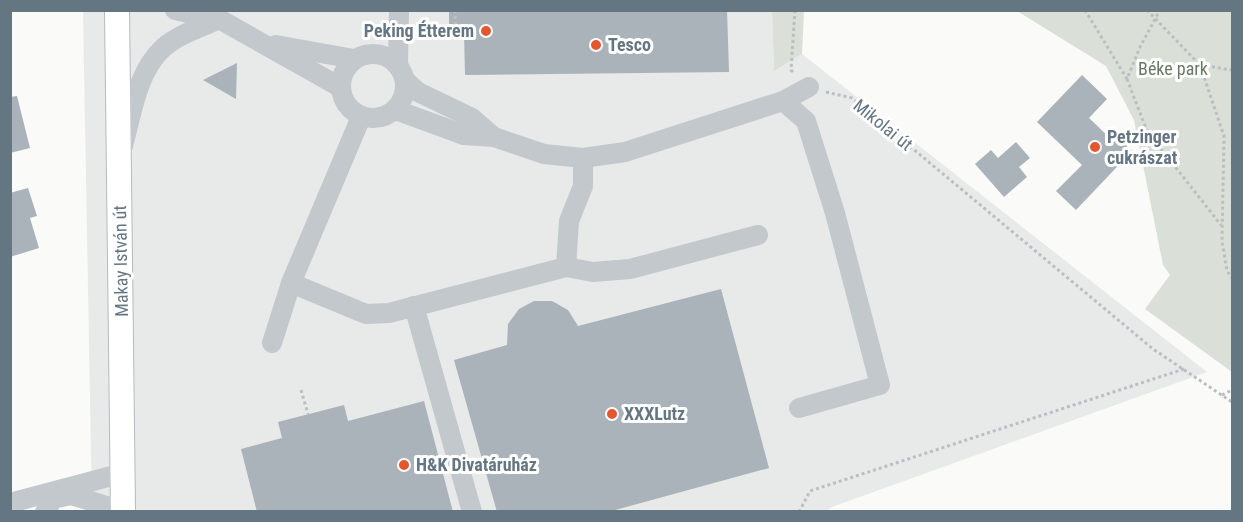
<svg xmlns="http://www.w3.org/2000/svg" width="1243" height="522" viewBox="0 0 1243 522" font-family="'Roboto Condensed',sans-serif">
  <rect width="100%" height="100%" fill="#fafaf8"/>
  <polygon fill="#e8e9e9" points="83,11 772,11 774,71 802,54 1207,372 832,507 826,511 92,511"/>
  <g fill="#dadfd7">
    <polygon points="772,11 804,11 802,54 774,71"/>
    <polygon points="1017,11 1232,11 1232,372 1145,309 1170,275 1163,265 1134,120 1106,66"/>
  </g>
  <g fill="#aab3b9">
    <polygon points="449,10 727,10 729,72 465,75 464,32 449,32"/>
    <polygon points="237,63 236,99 203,80"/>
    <polygon points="1082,75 1107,99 1089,118 1114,142 1118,138 1132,151 1076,210 1056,191 1082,165 1037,122"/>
    <polygon points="17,96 30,148 10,153 10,97"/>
    <polygon points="1016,142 1030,158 1019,167 1027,177 1004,197 975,164 991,150 998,158"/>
    <polygon points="28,188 37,216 30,218 39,248 10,257 10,193"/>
    <polygon points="721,289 769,468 608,512 497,512 454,360 507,345 508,324 519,309 534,301 552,301 568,310 578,326"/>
    <polygon points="424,401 453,512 257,512 241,449 282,438 278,422 344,405 348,421"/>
  </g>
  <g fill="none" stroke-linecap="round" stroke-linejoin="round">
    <defs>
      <polyline id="major" points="117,10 123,512"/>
    </defs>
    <use href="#major" stroke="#b5babe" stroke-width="26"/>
    <g stroke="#bbbfc2" stroke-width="3" stroke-dasharray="3 3" stroke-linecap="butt">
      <polyline points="455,10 456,38"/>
      <polyline points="795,10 791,70 795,74"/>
      <polyline points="1085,10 1127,79 1140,47 1160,10"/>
      <polyline points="1147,10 1200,65 1224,136 1222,241 1227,271 1232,278"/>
      <polyline points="1200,65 1232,70"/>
      <polyline points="1127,79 1147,131 1221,225"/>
      <polyline points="826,92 852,98 1153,349 1232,402"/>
      <polyline points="301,390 308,414"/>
      <polyline points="1222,395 1232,390"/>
      <polyline points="799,512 810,491 1184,369"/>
    </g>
    <g stroke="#c3c8cc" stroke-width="20">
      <polyline points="175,10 214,19"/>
      <polyline points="203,10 340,87"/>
      <polyline points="276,45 354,59"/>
      <circle cx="373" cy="86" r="32"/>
      <polyline points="398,66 399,10"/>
      <polyline points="405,80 418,92 472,118 494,137"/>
      <polyline points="783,101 806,121 835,213 880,385 799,408"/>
      <polyline points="396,110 464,135 494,137 544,154 583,158 625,152 783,101 809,87"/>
      <path d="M123 146C132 113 137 72 163 48 178 35 199 28 217 20"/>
      <polyline points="566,267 593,272 630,269 758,235"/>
      <polyline points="291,283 366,314 389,313 566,267 569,221 583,186 583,158"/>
      <polyline points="414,306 472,512"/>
      <polyline points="272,343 291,283 361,117"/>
      <polyline points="10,503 123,473"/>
      <polyline points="45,512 53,499 71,495 123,511"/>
    </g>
    <use href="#major" stroke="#fff" stroke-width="24"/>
  </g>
  <g fill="#e4572e" stroke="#fff" stroke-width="2">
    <circle cx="486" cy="31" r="6"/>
    <circle cx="596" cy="45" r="6"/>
    <circle cx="1095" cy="147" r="6"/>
    <circle cx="612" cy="414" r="6"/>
    <circle cx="404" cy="465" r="6"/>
  </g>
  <g text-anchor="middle" stroke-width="6" stroke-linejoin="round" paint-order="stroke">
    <g font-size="18" font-weight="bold" fill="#657683" stroke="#fff" text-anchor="start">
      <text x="474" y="37" text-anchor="end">Peking Étterem</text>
      <text x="608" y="51">Tesco</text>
      <text x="1107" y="143">Petzinger<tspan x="1107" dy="21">cukrászat</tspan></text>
      <text x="624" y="420">XXXLutz</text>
      <text x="416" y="471">H&amp;K Divatáruház</text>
    </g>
    <g font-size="18" fill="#687a64" stroke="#fff">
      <text x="1173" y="75">Béke park</text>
    </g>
    <g font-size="18" fill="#657683" stroke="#fff">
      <text transform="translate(883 125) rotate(39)" y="6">Mikolai út</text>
      <text transform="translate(121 261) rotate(-91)" y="6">Makay István út</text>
    </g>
  </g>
  <rect width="1243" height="522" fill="none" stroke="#657683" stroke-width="24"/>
</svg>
